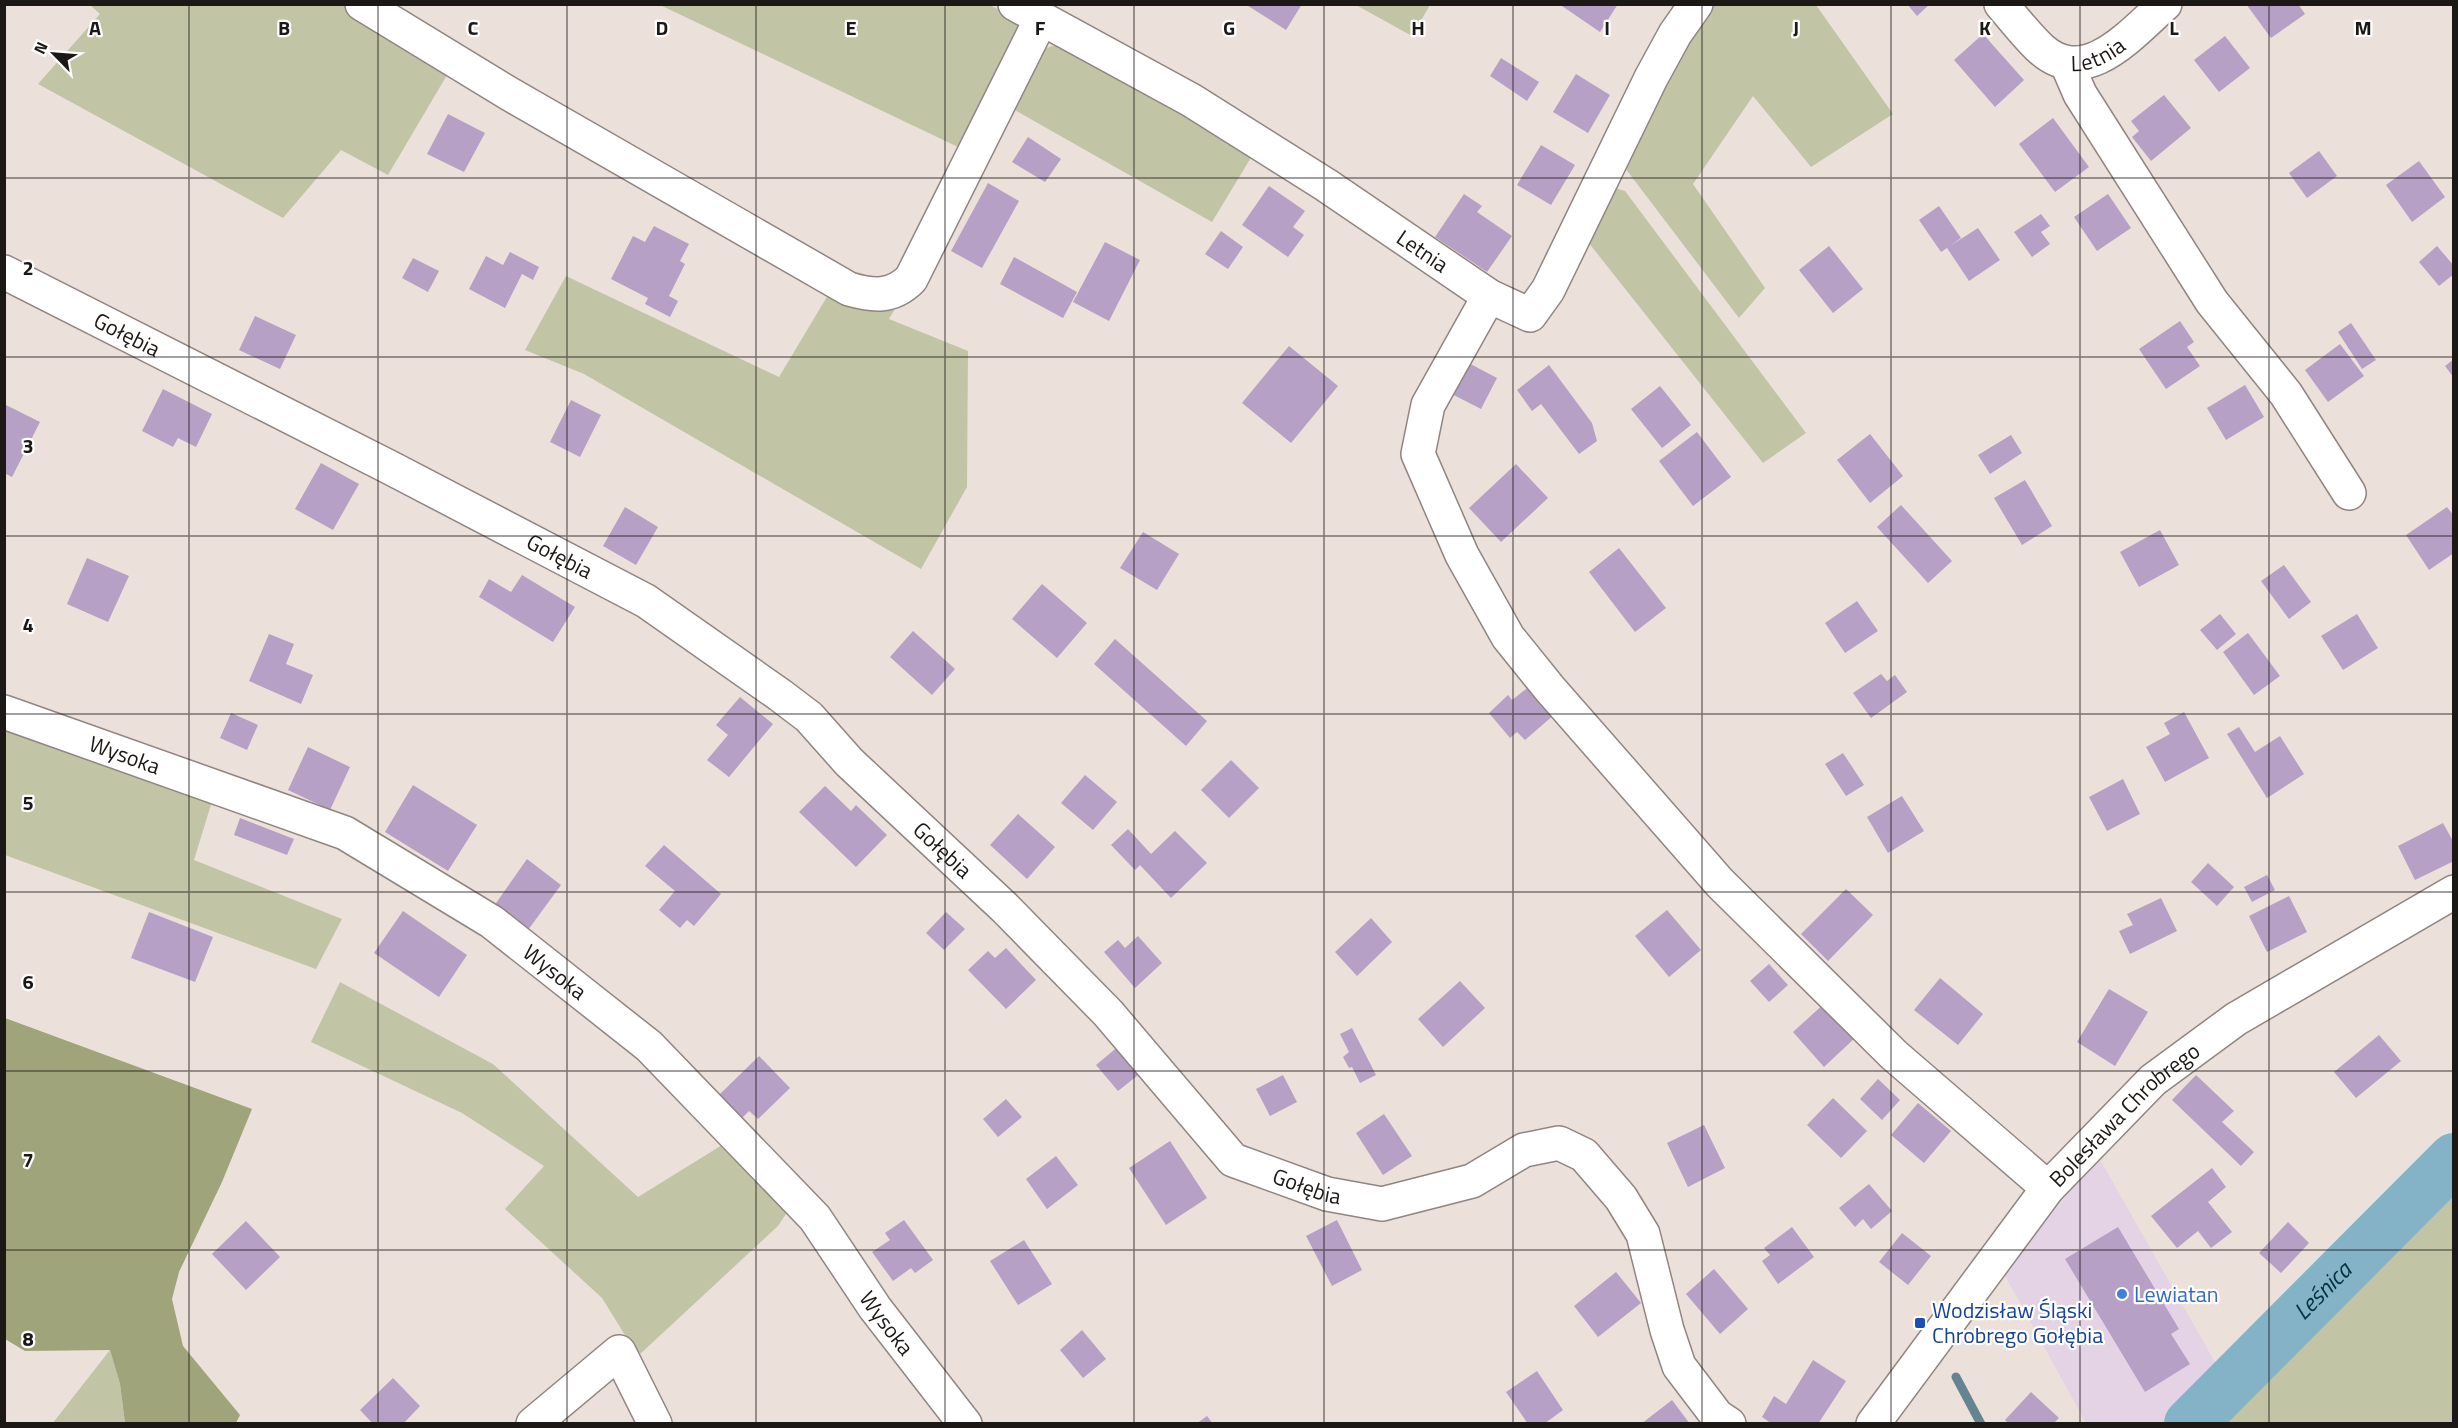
<svg xmlns="http://www.w3.org/2000/svg" width="2458" height="1428" viewBox="0 0 2458 1428" font-family="'Titillium Web',sans-serif">
  <rect width="100%" height="100%" fill="#ece0db"/>
  <polygon fill="#e3d3e5" points="2098,1156 2224,1378 2175,1423 2086,1423 2004,1274"/>
  <g fill="#c1c5a6">
    <polygon points="89,4 346,5 450,70 388,175 341,150 283,218 38,84 100,14"/>
    <polygon points="660,5 990,5 1028,25 960,148"/>
    <polygon points="1356,5 1430,5 1412,36"/>
    <polygon points="1710,5 1816,5 1893,114 1811,167 1753,96 1693,184 1765,288 1739,318 1625,168 1681,52"/>
    <polygon points="1058,44 1255,151 1212,222 1013,109 1038,51"/>
    <polygon points="1614,188 1625,191 1806,433 1763,463 1588,242"/>
    <polygon points="566,276 779,377 831,290 901,299 889,319 968,351 967,487 921,569 584,374 525,350"/>
    <polygon points="4,724 213,798 194,860 342,919 316,969 5,855"/>
    <polygon points="340,982 493,1064 638,1197 748,1129 803,1188 778,1226 638,1356 602,1298 505,1209 544,1166 462,1113 311,1042"/>
    <polygon points="2453,1182 2453,1423 2206,1423 2420,1216"/>
    <polygon points="110,1350 120,1384 125,1423 52,1424"/>
  </g>
  <polygon fill="#a0a47a" points="5,1018 252,1109 222,1182 179,1272 172,1299 183,1346 240,1415 236,1423 125,1423 120,1384 110,1350 25,1351 5,1339"/>
  <g fill="none" stroke-linecap="round" stroke-linejoin="round">
    <polyline stroke="#658492" stroke-width="9" points="1956,1377 1981,1424"/>
    <path stroke="#84b3c7" stroke-width="52" id="s1" d="M2190 1424 2454 1159"/>
  </g>
  <g fill="#b7a0c5">
    <polygon points="1245,4 1302,4 1286,30"/>
    <polygon points="1559,4 1618,4 1600,32"/>
    <polygon points="1907,4 1930,4 1917,16"/>
    <polygon points="2246,4 2298,4 2305,14 2271,38"/>
    <polygon points="1983,34 2024,80 1995,107 1954,60"/>
    <polygon points="2225,36 2250,68 2219,92 2194,60"/>
    <polygon points="1501,58 1539,82 1527,101 1490,76"/>
    <polygon points="1576,74 1610,95 1588,133 1553,112"/>
    <polygon points="2164,95 2191,128 2151,161 2132,137 2139,131 2131,121"/>
    <polygon points="448,114 485,133 464,172 427,154"/>
    <polygon points="2053,118 2089,167 2055,192 2019,144"/>
    <polygon points="1028,137 1061,159 1045,182 1012,162"/>
    <polygon points="1541,145 1575,165 1551,205 1517,185"/>
    <polygon points="2319,151 2337,176 2307,198 2289,173"/>
    <polygon points="2419,161 2445,197 2412,222 2386,185"/>
    <polygon points="988,183 1019,201 982,268 951,251"/>
    <polygon points="1269,186 1305,211 1293,227 1304,235 1288,257 1242,225"/>
    <polygon points="1464,194 1482,206 1477,212 1512,236 1487,272 1435,237"/>
    <polygon points="2108,194 2131,228 2097,251 2074,217"/>
    <polygon points="1939,206 1961,238 1950,246 1978,228 2000,260 1969,281 1947,248 1941,252 1919,220"/>
    <polygon points="2041,214 2050,226 2041,232 2050,244 2032,257 2014,232"/>
    <polygon points="654,226 689,244 680,261 685,264 669,296 678,301 670,317 645,304 648,298 611,279 633,236 645,242"/>
    <polygon points="1221,231 1243,247 1228,269 1205,254"/>
    <polygon points="1105,242 1140,260 1109,321 1073,302"/>
    <polygon points="1829,246 1863,289 1833,313 1799,270"/>
    <polygon points="2437,246 2454,266 2454,274 2439,286 2419,262"/>
    <polygon points="510,252 539,267 533,280 522,274 505,308 469,289 486,256 503,265"/>
    <polygon points="1014,257 1077,292 1063,318 1000,284"/>
    <polygon points="413,258 439,271 428,292 402,278"/>
    <polygon points="255,316 296,335 280,369 239,350"/>
    <polygon points="2180,321 2194,342 2187,347 2200,366 2166,389 2139,349"/>
    <polygon points="2351,323 2376,360 2362,369 2338,332"/>
    <polygon points="2340,344 2364,376 2328,402 2305,370"/>
    <polygon points="1289,346 1338,386 1291,443 1242,403"/>
    <polygon points="1461,359 1497,378 1481,409 1444,390"/>
    <polygon points="2454,359 2454,378 2445,366"/>
    <polygon points="1549,365 1592,423 1597,441 1579,454 1541,404 1532,411 1517,390"/>
    <polygon points="2245,385 2264,417 2226,440 2207,408"/>
    <polygon points="1660,386 1691,425 1662,448 1631,409"/>
    <polygon points="163,389 212,414 196,447 178,438 173,447 142,431"/>
    <polygon points="571,400 601,415 580,457 550,442"/>
    <polygon points="4,404 40,422 12,477 4,473"/>
    <polygon points="1697,432 1731,477 1693,506 1659,461"/>
    <polygon points="1870,434 1903,476 1870,503 1837,460"/>
    <polygon points="2011,435 2022,453 1990,474 1978,455"/>
    <polygon points="321,463 359,484 333,530 295,509"/>
    <polygon points="1516,464 1548,498 1501,542 1469,508"/>
    <polygon points="2025,480 2052,526 2022,545 1994,498"/>
    <polygon points="1901,505 1952,561 1928,583 1877,527"/>
    <polygon points="625,507 658,527 636,565 603,546"/>
    <polygon points="2447,507 2454,516 2454,553 2429,570 2406,535"/>
    <polygon points="2160,530 2179,565 2139,587 2120,552"/>
    <polygon points="1143,532 1179,554 1157,590 1120,568"/>
    <polygon points="1619,548 1666,608 1635,632 1589,572"/>
    <polygon points="87,558 129,576 108,622 67,604"/>
    <polygon points="2284,565 2311,602 2289,619 2261,581"/>
    <polygon points="522,575 575,607 553,642 479,597 489,579 511,592"/>
    <polygon points="1042,584 1087,623 1057,658 1012,619"/>
    <polygon points="1857,601 1878,631 1845,653 1825,623"/>
    <polygon points="2220,614 2236,634 2217,650 2200,630"/>
    <polygon points="2357,614 2378,648 2343,670 2321,636"/>
    <polygon points="913,631 955,669 932,695 890,657"/>
    <polygon points="2248,633 2280,676 2254,695 2223,652"/>
    <polygon points="269,634 294,644 286,664 313,675 301,704 249,681"/>
    <polygon points="1115,639 1207,721 1186,746 1094,664"/>
    <polygon points="1881,674 1887,681 1895,675 1907,692 1871,718 1853,693"/>
    <polygon points="1531,685 1555,714 1525,740 1517,732 1510,738 1489,713 1508,695 1512,700"/>
    <polygon points="740,697 773,724 729,777 707,760 728,735 716,725"/>
    <polygon points="2184,712 2209,758 2165,782 2146,747 2170,734 2164,723"/>
    <polygon points="231,713 258,725 247,750 220,738"/>
    <polygon points="2239,727 2255,752 2280,736 2304,774 2267,798 2227,734"/>
    <polygon points="308,747 350,767 330,810 288,790"/>
    <polygon points="1843,753 1864,785 1846,796 1825,764"/>
    <polygon points="1231,760 1259,788 1229,818 1201,790"/>
    <polygon points="1085,775 1117,802 1093,830 1061,803"/>
    <polygon points="2123,779 2140,814 2107,831 2089,797"/>
    <polygon points="413,785 477,825 448,871 385,832"/>
    <polygon points="825,786 851,811 856,805 887,835 856,867 799,812"/>
    <polygon points="1902,796 1924,831 1888,853 1867,817"/>
    <polygon points="1018,814 1055,847 1027,879 990,845"/>
    <polygon points="240,818 294,839 287,855 234,835"/>
    <polygon points="2443,823 2454,843 2454,861 2415,880 2398,846"/>
    <polygon points="1128,829 1151,854 1175,831 1207,863 1171,898 1140,865 1135,870 1111,845"/>
    <polygon points="664,845 721,894 694,926 687,920 680,928 659,910 675,891 645,866"/>
    <polygon points="527,859 561,885 528,930 494,906"/>
    <polygon points="2208,863 2234,887 2217,906 2191,882"/>
    <polygon points="2267,875 2275,890 2252,902 2244,887"/>
    <polygon points="1846,889 1873,915 1828,961 1801,934"/>
    <polygon points="2289,896 2307,932 2267,952 2249,916"/>
    <polygon points="2161,898 2177,931 2130,954 2119,931 2133,925 2127,914"/>
    <polygon points="1667,910 1701,950 1669,977 1635,936"/>
    <polygon points="403,911 467,955 439,997 374,953"/>
    <polygon points="149,912 213,937 195,982 131,958"/>
    <polygon points="946,912 965,929 944,950 926,933"/>
    <polygon points="1371,918 1392,942 1357,976 1335,952"/>
    <polygon points="1138,936 1162,963 1135,988 1104,952 1118,940 1125,948"/>
    <polygon points="1006,948 1036,980 1006,1009 968,970 988,951 995,958"/>
    <polygon points="1769,964 1788,985 1769,1002 1750,981"/>
    <polygon points="1940,978 1983,1014 1958,1045 1914,1010"/>
    <polygon points="1460,981 1485,1008 1443,1047 1418,1019"/>
    <polygon points="2109,989 2148,1012 2115,1066 2077,1042"/>
    <polygon points="1826,1002 1857,1036 1824,1067 1793,1032"/>
    <polygon points="1352,1028 1376,1075 1360,1083 1352,1067 1349,1068 1343,1057 1349,1052 1340,1034"/>
    <polygon points="2379,1035 2401,1061 2356,1098 2334,1072"/>
    <polygon points="1120,1045 1142,1072 1118,1091 1096,1065"/>
    <polygon points="759,1056 790,1088 758,1119 749,1111 742,1118 719,1095"/>
    <polygon points="1283,1075 1297,1102 1270,1116 1256,1089"/>
    <polygon points="2196,1075 2234,1111 2222,1122 2254,1152 2241,1166 2172,1100"/>
    <polygon points="1878,1079 1900,1100 1882,1120 1860,1099"/>
    <polygon points="1833,1098 1867,1131 1841,1158 1807,1125"/>
    <polygon points="1006,1099 1022,1117 998,1137 983,1119"/>
    <polygon points="1918,1103 1951,1131 1924,1163 1891,1135"/>
    <polygon points="1384,1114 1412,1156 1383,1175 1356,1133"/>
    <polygon points="1704,1125 1725,1168 1688,1187 1667,1143"/>
    <polygon points="1170,1141 1207,1198 1166,1225 1129,1168"/>
    <polygon points="1056,1156 1078,1185 1047,1209 1026,1179"/>
    <polygon points="2212,1168 2226,1187 2208,1202 2232,1232 2211,1248 2198,1231 2177,1248 2151,1216"/>
    <polygon points="1869,1184 1892,1211 1871,1229 1863,1219 1855,1227 1839,1208"/>
    <polygon points="904,1220 933,1260 915,1273 911,1268 893,1281 872,1252 890,1240 885,1233"/>
    <polygon points="1337,1220 1362,1270 1332,1286 1306,1236"/>
    <polygon points="246,1221 280,1257 246,1290 212,1254"/>
    <polygon points="2288,1222 2309,1243 2281,1273 2259,1253"/>
    <polygon points="1792,1227 1814,1257 1778,1284 1762,1261 1770,1255 1764,1248"/>
    <polygon points="2118,1227 2179,1329 2171,1334 2190,1364 2145,1392 2065,1259"/>
    <polygon points="1902,1233 1931,1256 1908,1285 1879,1262"/>
    <polygon points="1024,1240 1052,1284 1018,1305 990,1261"/>
    <polygon points="1714,1269 1748,1309 1720,1334 1686,1294"/>
    <polygon points="1616,1272 1641,1303 1598,1337 1574,1306"/>
    <polygon points="1082,1330 1106,1359 1083,1378 1060,1350"/>
    <polygon points="1813,1360 1846,1381 1818,1424 1772,1424 1762,1417 1774,1396 1786,1404"/>
    <polygon points="1537,1371 1563,1410 1544,1424 1528,1424 1506,1392"/>
    <polygon points="393,1378 420,1406 403,1424 373,1424 360,1410"/>
    <polygon points="2031,1392 2059,1418 2053,1424 2009,1424 2005,1420"/>
    <polygon points="1672,1400 1690,1424 1641,1424"/>
    <polygon points="1207,1416 1213,1424 1196,1424"/>
  </g>
  <g fill="none" stroke-linecap="round" stroke-linejoin="round">
    <defs>
      <g id="minor">
        <path d="M362 4 508 93 849 289C873 296 892 298 911 279L1041 19"/>
        <path id="s2" d="M1015 4 1191 100 1326 185 1489 296 1530 315 1548 290 1651 78 1675 34 1696 4"/>
        <path id="s3" d="M2001 4C2014 19 2027 36 2041 49 2086 89 2131 34 2165 4"/>
        <polyline points="2067,64 2080,94 2212,302 2286,394 2349,493"/>
        <path id="s4" d="M4 272 389 467 646 601 780 695 809 717 849 762 1005 908 1108 1013 1233 1160 1327 1194 1382 1204 1472 1181 1524 1150 1559 1143 1584 1155 1621 1198 1643 1234 1667 1330 1679 1366 1717 1416 1729 1424"/>
        <polyline points="1489,296 1428,405 1418,454 1462,555 1508,637 1550,689 1720,883 1894,1055 2048,1188"/>
        <path id="s5" d="M4 712 345 833 492 922 649 1046 815 1218 875 1308 965 1424"/>
        <polyline points="533,1424 619,1352 655,1424"/>
        <path id="s6" d="M1873 1424 2048 1188 2153 1080 2236 1019 2454 892"/>
      </g>
    </defs>
    <use href="#minor" stroke="#908580" stroke-width="36"/>
    <use href="#minor" stroke="#fff" stroke-width="33"/>
  </g>
  <path fill="none" stroke="#1c1816" stroke-width="1.5" stroke-opacity="0.55" d="M189 4V1424M378 4V1424M567 4V1424M756 4V1424M945 4V1424M1134 4V1424M1324 4V1424M1513 4V1424M1702 4V1424M1891 4V1424M2080 4V1424M2269 4V1424M4 178H2454M4 357H2454M4 536H2454M4 714H2454M4 892H2454M4 1071H2454M4 1250H2454"/>
  <circle fill="#3f7fe0" stroke="#fff" stroke-width="2" cx="2122" cy="1294" r="6"/>
  <rect fill="#1a4fb4" stroke="#fff" stroke-width="2" x="1914" y="1317" width="12" height="12" rx="3"/>
  <g text-anchor="middle" stroke-width="4.5" stroke-linejoin="round" paint-order="stroke">
    <g font-size="22" fill="#1c1816" stroke="#fff">
      <text dy="8" stroke="none"><textPath href="#s3" startOffset="122">Letnia</textPath></text>
      <text dy="8" stroke="none"><textPath href="#s2" startOffset="477">Letnia</textPath></text>
      <text dy="8" stroke="none"><textPath href="#s4" startOffset="138">Gołębia</textPath></text>
      <text dy="8" stroke="none"><textPath href="#s4" startOffset="624">Gołębia</textPath></text>
      <text dy="8" stroke="none"><textPath href="#s5" startOffset="128">Wysoka</textPath></text>
      <text dy="8" stroke="none"><textPath href="#s4" startOffset="1110">Gołębia</textPath></text>
      <text dy="8" stroke="none"><textPath href="#s5" startOffset="614">Wysoka</textPath></text>
      <text dy="8" stroke="none"><textPath href="#s6" startOffset="400">Bolesława Chrobrego</textPath></text>
      <text dy="8" stroke="none"><textPath href="#s4" startOffset="1614">Gołębia</textPath></text>
      <text dy="8" stroke="none"><textPath href="#s5" startOffset="1100">Wysoka</textPath></text>
    </g>
    <g font-size="22" fill="#366cbe" stroke="#fff" text-anchor="start">
      <text x="2134" y="1302">Lewiatan</text>
    </g>
    <g font-size="22" fill="#164399" stroke="#fff" text-anchor="start">
      <text x="1932" y="1318">Wodzisław Śląski<tspan x="1932" dy="25">Chrobrego Gołębia</tspan></text>
    </g>
    <g font-size="24" font-style="italic" fill="#063141" stroke="#fff">
      <text dy="8" stroke="none"><textPath href="#s1" startOffset="188">Leśnica</textPath></text>
    </g>
  </g>
  <g font-size="20" text-anchor="middle" font-weight="bold" fill="#1c1816" stroke="#fff" stroke-width="4.5" stroke-linejoin="round" paint-order="stroke">
    <text x="95" y="35">A</text>
    <text x="284" y="35">B</text>
    <text x="473" y="35">C</text>
    <text x="662" y="35">D</text>
    <text x="851" y="35">E</text>
    <text x="1040" y="35">F</text>
    <text x="1229" y="35">G</text>
    <text x="1418" y="35">H</text>
    <text x="1607" y="35">I</text>
    <text x="1796" y="35">J</text>
    <text x="1985" y="35">K</text>
    <text x="2174" y="35">L</text>
    <text x="2363" y="35">M</text>
    <text x="28" y="275">2</text>
    <text x="28" y="453">3</text>
    <text x="28" y="632">4</text>
    <text x="28" y="810">5</text>
    <text x="28" y="989">6</text>
    <text x="28" y="1167">7</text>
    <text x="28" y="1346">8</text>
  </g>
  <rect width="2458" height="1428" fill="none" stroke="#1c1816" stroke-width="12"/>
  <g transform="translate(54 54) rotate(295)" stroke="#ffffff" stroke-width="4.5" paint-order="stroke">
  <path d="M0-4.5L10 22L0 15L-10 22Z" fill="#1c1816"/>
  <text y="-9" font-size="16" font-weight="bold" text-anchor="middle" fill="#1c1816">N</text>
  </g>
</svg>
